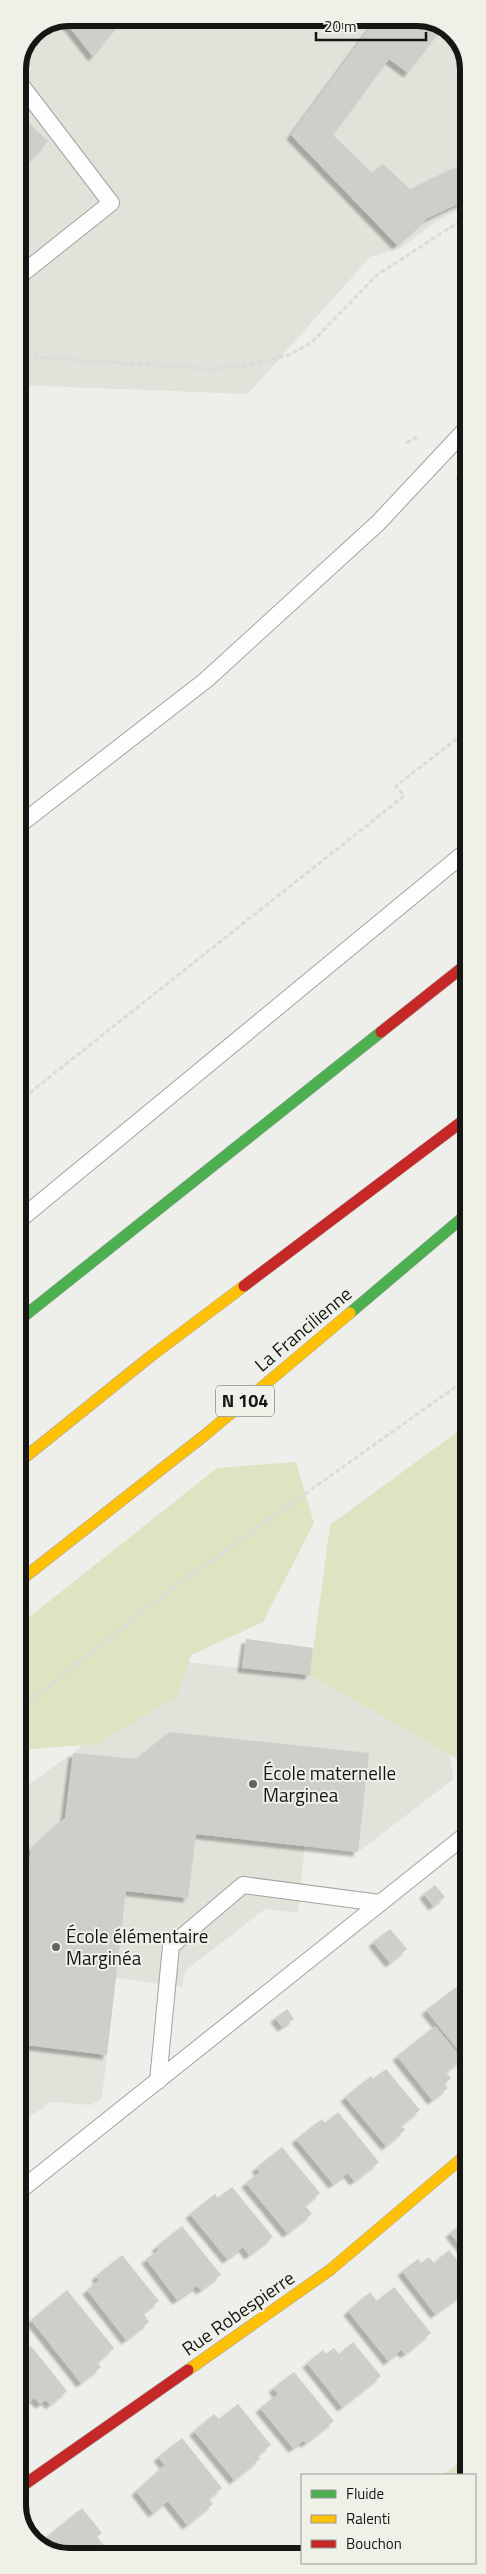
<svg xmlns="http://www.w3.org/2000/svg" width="486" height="2574" viewBox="0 0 486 2574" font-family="'Titillium Web',sans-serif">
  <defs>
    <filter id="shadow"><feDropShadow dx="-4.5" dy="4.5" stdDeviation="1" flood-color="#0004"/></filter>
  </defs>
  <rect width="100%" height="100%" fill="#eeefeb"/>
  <g fill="#e0e3d9">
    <polygon points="70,18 423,18 453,33 468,63 468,205 435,222 401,248 370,257 248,394 18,385 18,69 33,33"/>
    <polygon points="246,1639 313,1648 310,1675 449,1754 454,1779 358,1852 305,1846 298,1913 265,1909 185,1971 182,1987 116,1978 102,2098 91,2105 51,2102 18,2125 18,1792 73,1753 186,1662 242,1668"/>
  </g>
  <g fill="#dee3c2">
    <polygon points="468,1424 468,1765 310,1675 330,1525"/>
    <polygon points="296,1462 314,1523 263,1622 191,1655 177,1696 97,1744 18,1750 18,1626 217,1468"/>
    <polygon points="468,2455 468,2475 443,2475"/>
  </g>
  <g fill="#cececb" filter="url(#shadow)">
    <polygon points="70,18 124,18 93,57 64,20"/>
    <polygon points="377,18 423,18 443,27 408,73 389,59 333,135 372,173 383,164 410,189 468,161 468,199 426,219 397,245 291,135"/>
    <polygon points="18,113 48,141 18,174"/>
    <polygon points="246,1639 313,1648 310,1675 242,1668"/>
    <polygon points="170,1732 369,1753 358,1852 196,1834 188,1898 126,1891 107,2055 18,2044 18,1956 31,1848 65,1818 73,1753 136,1759"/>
    <polygon points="435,1885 445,1897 433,1906 424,1894"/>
    <polygon points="390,1929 407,1949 390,1963 373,1942"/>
    <polygon points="468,1983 468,2052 463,2056 426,2010 459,1985 461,1989"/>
    <polygon points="287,2009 294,2019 282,2027 275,2018"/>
    <polygon points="435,2026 462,2059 446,2072 451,2078 444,2084 448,2088 432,2100 397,2056"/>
    <polygon points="386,2069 420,2110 401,2125 405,2130 386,2146 345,2097 371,2076 373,2079"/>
    <polygon points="18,2111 25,2120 18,2125"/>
    <polygon points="338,2112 379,2162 354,2181 348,2173 333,2184 296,2139 322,2119 325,2123"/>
    <polygon points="282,2147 320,2193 305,2205 312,2214 287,2233 246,2183 260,2172 256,2168"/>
    <polygon points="232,2187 273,2237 249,2255 243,2247 227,2259 190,2214 215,2194 218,2198"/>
    <polygon points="467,2219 468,2221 468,2255 450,2233"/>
    <polygon points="182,2226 221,2275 201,2290 197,2286 177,2300 146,2259 159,2250 156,2247"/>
    <polygon points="449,2250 468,2273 468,2290 435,2314 402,2271 418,2259 421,2263 429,2257 434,2263"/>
    <polygon points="122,2255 159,2301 143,2313 149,2322 126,2340 87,2290 99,2280 96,2276"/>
    <polygon points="394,2287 431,2333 405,2354 401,2350 388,2361 348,2311 370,2292 377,2301"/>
    <polygon points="67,2290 114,2348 97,2363 101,2367 81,2383 31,2320"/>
    <polygon points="353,2342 381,2376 342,2407 307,2363 323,2350 326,2354 334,2348 339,2354"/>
    <polygon points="31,2346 67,2391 50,2405 46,2400 40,2404 34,2398 19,2411 18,2356"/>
    <polygon points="294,2372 334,2421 306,2443 303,2441 293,2448 260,2408 278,2394 273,2388"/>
    <polygon points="238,2404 271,2445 257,2455 260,2459 234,2480 194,2431 214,2414 219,2419"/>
    <polygon points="182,2438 222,2488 209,2499 213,2504 187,2525 168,2501 153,2513 136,2491 165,2465 158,2457"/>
    <polygon points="82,2508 102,2533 97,2537 108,2550 101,2556 63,2556 38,2544"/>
  </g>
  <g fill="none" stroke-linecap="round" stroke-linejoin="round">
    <defs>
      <g id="lane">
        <polyline points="18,81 111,203 18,277"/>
        <polyline points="18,826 206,680 378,523 468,427"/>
        <polyline points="18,1221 468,850"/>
        <polyline points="158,2081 171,1946 243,1885 380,1903"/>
        <polyline points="18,2192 468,1833"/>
      </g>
      <g id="fast">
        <polyline points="350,1313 468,1213"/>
        <polyline points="18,1321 381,1032"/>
      </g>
      <g id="slow">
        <polyline points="18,1463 151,1356 244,1286"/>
        <polyline points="18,1582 205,1435 350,1313"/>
        <polyline points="188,2370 330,2270 468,2153"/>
      </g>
      <g id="jam">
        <polyline points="381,1032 468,963"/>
        <polyline points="244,1286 468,1117"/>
        <polyline points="18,2489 188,2370"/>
      </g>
    </defs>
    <use href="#lane" stroke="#a3a3a0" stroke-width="18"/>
    <use href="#fast" stroke="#a3a3a0" stroke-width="12"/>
    <use href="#slow" stroke="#a3a3a0" stroke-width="12"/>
    <use href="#jam" stroke="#a3a3a0" stroke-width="12"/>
    <g stroke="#dbdbdb" stroke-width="3" stroke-dasharray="5 2.5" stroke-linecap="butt">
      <polyline points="18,360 33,357 212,369 244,366 289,355 311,343 377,275 468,216"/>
      <polyline points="406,443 417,437 419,439"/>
      <polyline points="456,478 468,490"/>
      <polyline points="468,630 461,635 468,643"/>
      <polyline points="18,1102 404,796 396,786 468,730"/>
      <polyline points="18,1711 170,1590 468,1378"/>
    </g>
    <use href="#lane" stroke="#fcfdfc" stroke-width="16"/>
    <use href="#fast" stroke="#4caf50" stroke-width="11"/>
    <use href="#slow" stroke="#ffc107" stroke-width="11"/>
    <use href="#jam" stroke="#c62828" stroke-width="11"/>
  </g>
  <g fill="#62635f" stroke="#eff1e9" stroke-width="2">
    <circle cx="253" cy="1784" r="5"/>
    <circle cx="56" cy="1947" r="5"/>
  </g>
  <g text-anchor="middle" stroke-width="4" stroke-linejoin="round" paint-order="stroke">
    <rect fill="#eff1e9" stroke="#575854" stroke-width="1" x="216" y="1385.5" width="58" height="31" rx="4"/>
    <g font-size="18" font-weight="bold" fill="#161714">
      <text x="245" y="1407">N 104</text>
    </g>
    <g font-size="19" fill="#161714" stroke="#eff1e9">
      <text transform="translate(303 1329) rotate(-40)" y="7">La Francilienne</text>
      <text transform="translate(238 2313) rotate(-35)" y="7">Rue Robespierre</text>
    </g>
    <g font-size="19" fill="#161714" stroke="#eff1e9" text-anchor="start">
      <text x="263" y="1780">École maternelle<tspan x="263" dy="22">Marginea</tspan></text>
      <text x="66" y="1943">École élémentaire<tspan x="66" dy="22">Marginéa</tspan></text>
    </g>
  </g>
  <path d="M0 0H486V2574H0ZM69 26H417A43 43 0 0 1 460 69V2505A43 43 0 0 1 417 2548H69A43 43 0 0 1 26 2505V69A43 43 0 0 1 69 26Z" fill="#eff1e9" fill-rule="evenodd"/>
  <path fill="none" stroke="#161714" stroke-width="6" d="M69 26H417A43 43 0 0 1 460 69V2505A43 43 0 0 1 417 2548H69A43 43 0 0 1 26 2505V69A43 43 0 0 1 69 26Z"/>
  <rect x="301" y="2474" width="175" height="90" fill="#eff1e9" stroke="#989a94"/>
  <rect x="311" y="2490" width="25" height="8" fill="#4caf50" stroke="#989a94"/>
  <text x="346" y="2499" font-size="15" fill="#161714">Fluide</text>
  <rect x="311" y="2515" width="25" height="8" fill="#ffc107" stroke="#989a94"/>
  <text x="346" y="2524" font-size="15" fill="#161714">Ralenti</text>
  <rect x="311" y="2540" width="25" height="8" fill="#c62828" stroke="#989a94"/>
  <text x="346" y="2549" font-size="15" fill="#161714">Bouchon</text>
  <path d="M316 32v8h110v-8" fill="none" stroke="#161714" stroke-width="2.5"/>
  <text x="324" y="32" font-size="15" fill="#161714" stroke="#eff1e9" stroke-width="4" paint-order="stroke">20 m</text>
</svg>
